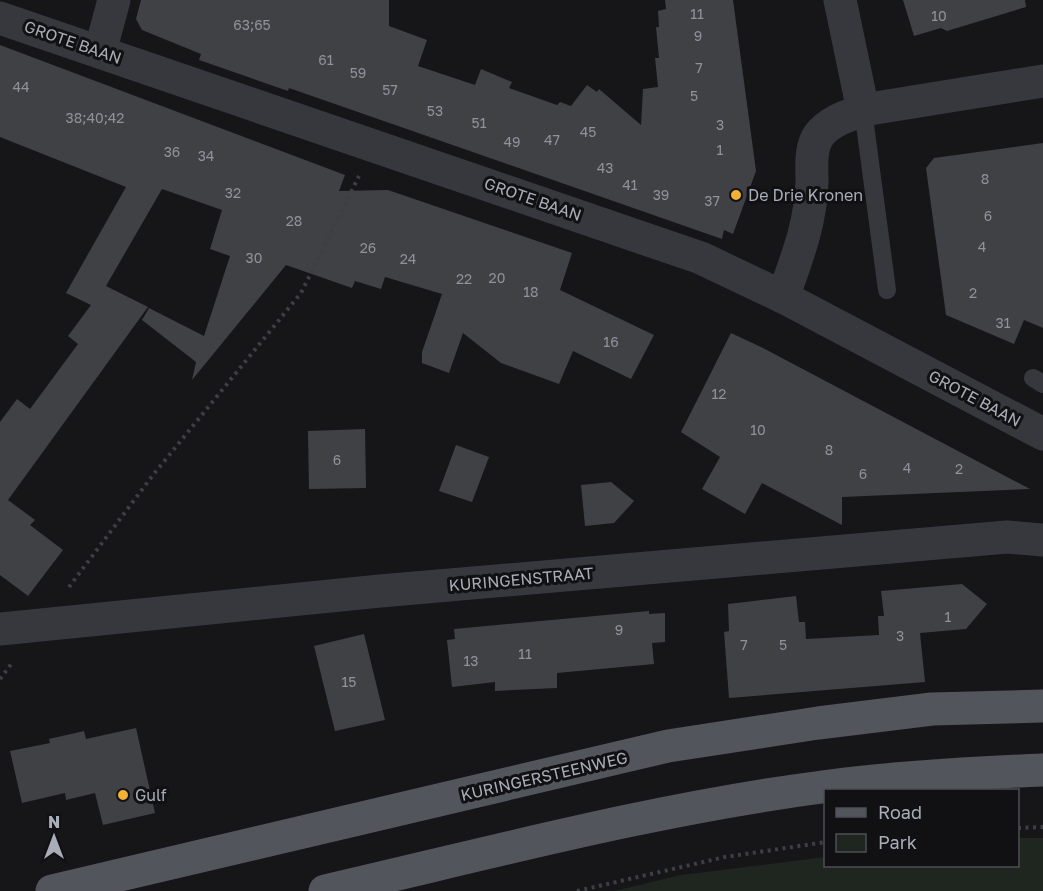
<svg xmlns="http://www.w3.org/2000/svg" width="1043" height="891" viewBox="0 0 1043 891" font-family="'Golos Text',sans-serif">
  <rect width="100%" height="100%" fill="#161618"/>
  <polygon fill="#1e261f" points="1018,838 1043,838 1043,891 614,891 681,875 825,857 826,866 1018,866"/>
  <g fill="#404145">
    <polygon points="141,0 389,0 389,26 427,40 418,66 475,85 481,69 512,82 509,88 557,105 560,102 571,106 587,85 597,92 599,89 641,125 643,89 658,87 655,58 659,58 656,27 659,27 658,11 666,9 665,0 733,0 756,171 733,234 724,230 722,239 289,88 288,91 199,60 201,54 142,30 136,19"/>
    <polygon points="903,0 1025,0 1026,7 947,31 941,28 914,36"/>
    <polygon points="0,45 345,175 339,191 388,190 572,253 560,290 654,335 631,379 573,351 559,384 501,363 463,333 449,373 422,363 422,352 442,294 385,277 381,289 355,281 352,288 286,265 192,380 196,362 142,320 149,308 204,336 230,256 210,249 222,210 162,189 106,286 148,307 8,500 35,520 30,525 63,550 28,596 0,575 0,422 17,399 30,409 78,344 68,336 91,305 66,293 126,187 0,137"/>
    <polygon points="1043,143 1043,328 1024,320 1014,344 946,315 926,168 934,158"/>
    <polygon points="731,333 763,348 1030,489 842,497 842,525 762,483 745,514 702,489 720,457 681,432"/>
    <polygon points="365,429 366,488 309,489 308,431"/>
    <polygon points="456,445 489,457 472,502 439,491"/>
    <polygon points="611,482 634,501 614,523 585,526 581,485"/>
    <polygon points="962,584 987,604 966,629 920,633 925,682 729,698 724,632 729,631 728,604 796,596 799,622 805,622 806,639 879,635 878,616 884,616 881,591"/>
    <polygon points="649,611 649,614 665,613 665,642 652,643 654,664 557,673 557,688 495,691 495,682 452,687 447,640 455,639 454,629"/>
    <polygon points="364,634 385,720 335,731 314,646"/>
    <polygon points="136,728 155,813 103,825 95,793 66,800 65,793 22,803 10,751 50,743 49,739 84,731 86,739"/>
  </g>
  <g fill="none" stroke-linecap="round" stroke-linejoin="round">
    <g stroke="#3d3f44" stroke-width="4" stroke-dasharray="3 4.5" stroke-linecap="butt">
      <polyline points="69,587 153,475 301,293 359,176"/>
      <polyline points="0,679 12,663"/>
      <polyline points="1018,828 1043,827"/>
      <polyline points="577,891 725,857 826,842"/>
    </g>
    <g stroke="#37383d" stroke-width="18">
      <polyline points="863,110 887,290"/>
      <polyline points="1033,378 1043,384"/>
    </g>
    <g stroke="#37383d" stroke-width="33">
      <polyline points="840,0 863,110"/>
      <polyline points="0,18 701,258 783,297 1043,434"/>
      <polyline points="100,52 114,0"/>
      <path d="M783 297C797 258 811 223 812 181 812 166 810 148 819 135 830 121 847 116 863 110L1043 81"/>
      <polyline points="0,629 380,591 1007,537 1043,540"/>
    </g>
    <g stroke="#53555c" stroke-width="33">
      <polyline points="52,891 668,746 818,723 932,709 1043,706"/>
      <path d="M325 891C490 853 654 809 822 787 895 777 969 773 1043 770"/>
    </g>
  </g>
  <g fill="#f2b134" stroke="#111113" stroke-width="2">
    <circle cx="736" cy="195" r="6"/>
    <circle cx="123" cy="795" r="6"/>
  </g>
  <g text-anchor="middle" stroke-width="6" stroke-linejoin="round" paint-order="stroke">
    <g font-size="14" fill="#8e929b">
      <text x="697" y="19">11</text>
      <text x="939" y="21">10</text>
      <text x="252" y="30">63;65</text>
      <text x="698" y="41">9</text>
      <text x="326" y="65">61</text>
      <text x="699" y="73">7</text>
      <text x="358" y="78">59</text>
      <text x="21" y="92">44</text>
      <text x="390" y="95">57</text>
      <text x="694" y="101">5</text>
      <text x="435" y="116">53</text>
      <text x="95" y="123">38;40;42</text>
      <text x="479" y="128">51</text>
      <text x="720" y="130">3</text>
      <text x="588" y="137">45</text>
      <text x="552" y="145">47</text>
      <text x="512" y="147">49</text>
      <text x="720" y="155">1</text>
      <text x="172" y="157">36</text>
      <text x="206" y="161">34</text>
      <text x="605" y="173">43</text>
      <text x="985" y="184">8</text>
      <text x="630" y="190">41</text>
      <text x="233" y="198">32</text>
      <text x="661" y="200">39</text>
      <text x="712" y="206">37</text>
      <text x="988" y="221">6</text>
      <text x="294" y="226">28</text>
      <text x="982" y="252">4</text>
      <text x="368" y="253">26</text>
      <text x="254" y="263">30</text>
      <text x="408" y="264">24</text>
      <text x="497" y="283">20</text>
      <text x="464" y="284">22</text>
      <text x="531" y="297">18</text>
      <text x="973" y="298">2</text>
      <text x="1003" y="328">31</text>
      <text x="611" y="347">16</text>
      <text x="719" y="399">12</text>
      <text x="758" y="435">10</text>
      <text x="829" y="455">8</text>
      <text x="337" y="465">6</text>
      <text x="907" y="473">4</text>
      <text x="959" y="474">2</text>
      <text x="863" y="479">6</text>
      <text x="948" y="622">1</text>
      <text x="619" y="635">9</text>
      <text x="900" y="641">3</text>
      <text x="744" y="650">7</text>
      <text x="783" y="650">5</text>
      <text x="525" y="659">11</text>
      <text x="471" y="666">13</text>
      <text x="349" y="687">15</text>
    </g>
    <g font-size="16" fill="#a8adb8" stroke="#111113">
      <text transform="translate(73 42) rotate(19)" y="6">GROTE BAAN</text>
      <text transform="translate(533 199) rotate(19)" y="6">GROTE BAAN</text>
      <text transform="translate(975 398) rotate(28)" y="6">GROTE BAAN</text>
      <text transform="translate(521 579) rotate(-5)" y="6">KURINGENSTRAAT</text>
      <text transform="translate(544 776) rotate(-13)" y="6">KURINGERSTEENWEG</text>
    </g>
    <g font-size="16" fill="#a8adb8" stroke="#111113" text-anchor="start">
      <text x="748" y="201">De Drie Kronen</text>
      <text x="135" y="801">Gulf</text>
    </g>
  </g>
  <rect x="824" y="789" width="195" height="78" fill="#111113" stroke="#4d4f55" stroke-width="1.5"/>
  <rect x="836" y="808" width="30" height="9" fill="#53555c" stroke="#4d4f55" stroke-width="1.5"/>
  <text x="878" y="819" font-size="18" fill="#a8adb8">Road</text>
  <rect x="836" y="834" width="30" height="18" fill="#1e261f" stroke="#4d4f55" stroke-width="1.5"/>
  <text x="878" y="849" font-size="18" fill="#a8adb8">Park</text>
  <g transform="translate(54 837)" stroke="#111113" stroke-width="4.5" paint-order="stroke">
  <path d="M0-4.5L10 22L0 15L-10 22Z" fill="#a8adb8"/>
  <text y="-9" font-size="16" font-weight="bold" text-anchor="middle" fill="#a8adb8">N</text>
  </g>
</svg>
